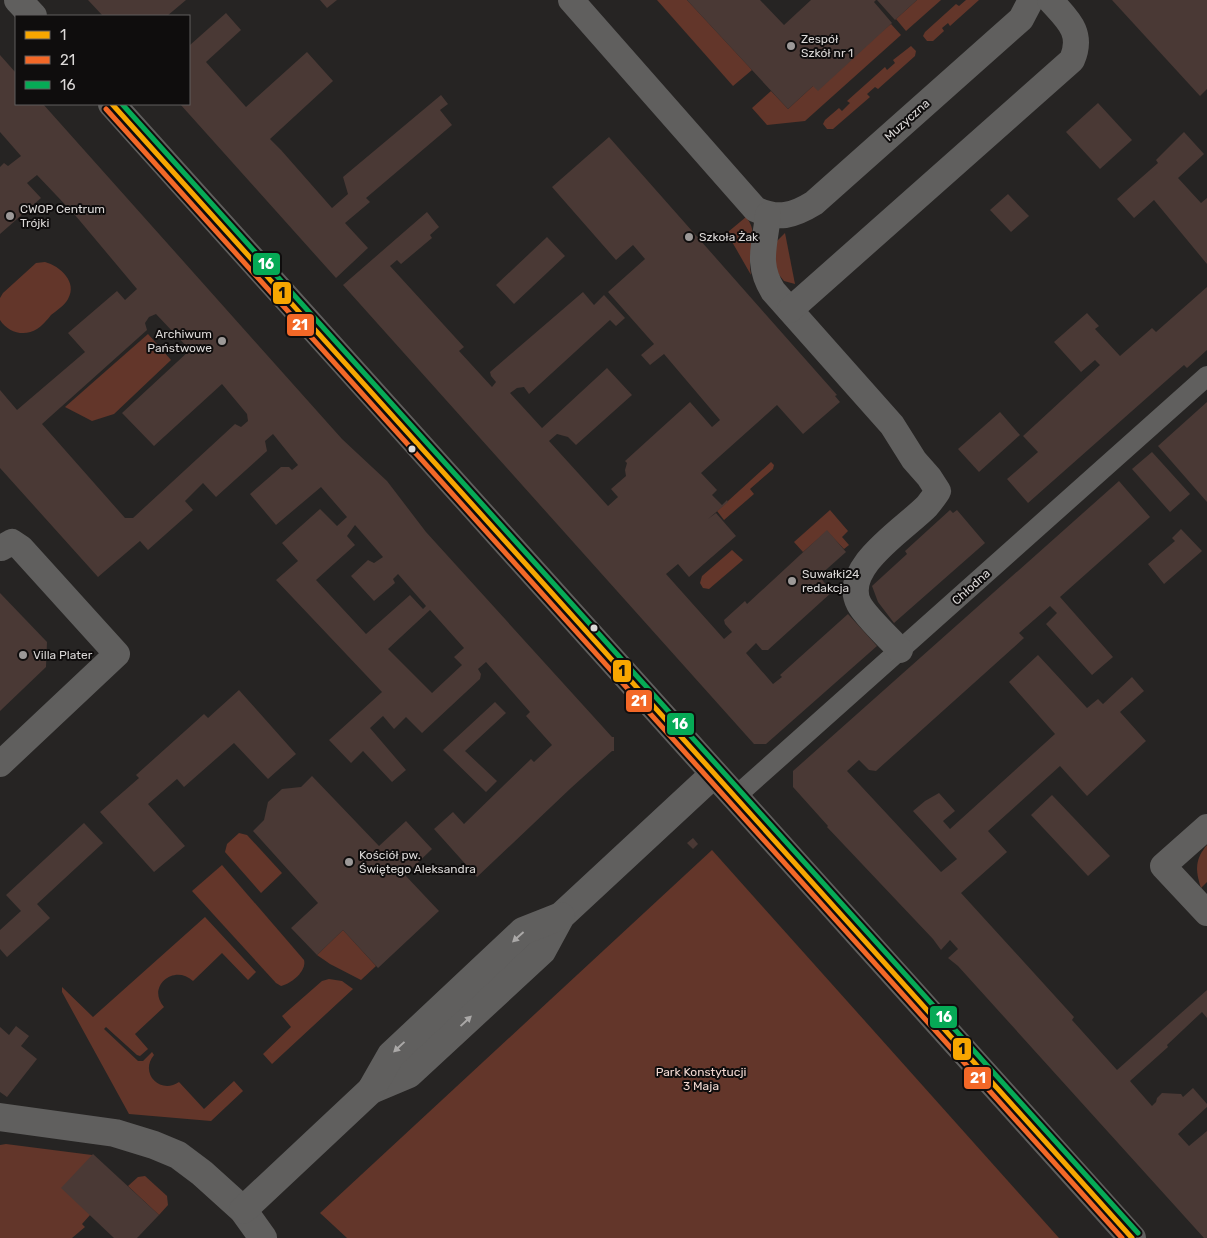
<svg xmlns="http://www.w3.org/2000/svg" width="1207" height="1238" viewBox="0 0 1207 1238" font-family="Rubik,sans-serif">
  <rect width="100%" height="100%" fill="#262423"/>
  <g fill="#63362a">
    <polygon points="657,0 687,0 752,70 733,86"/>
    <polygon points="917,0 941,0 906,31 896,19"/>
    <polygon points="966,0 979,0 950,26 948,23 942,28 944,31 933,41 927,41 923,36 925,32 956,4 959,6"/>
    <polygon points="891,24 901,35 805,121 767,125 752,108 771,91 788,109 813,86"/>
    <polygon points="911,46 916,51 915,56 878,89 875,87 867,94 870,97 833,129 827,129 823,124 825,120 839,108 842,111 850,103 847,101 885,67 887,70 895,63 893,60"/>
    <path d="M746 217C761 235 746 253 751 275L731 240 733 238 728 232Z"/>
    <polygon points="785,233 795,284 784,281 775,270 776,242"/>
    <path d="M45 262C60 266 78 282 68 299 65 305 56 311 51 315 47 320 42 326 37 329 25 337 8 333 0 320V298L3 293 36 263Z"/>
    <polygon points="148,334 171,360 114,414 92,421 65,407"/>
    <polygon points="771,462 774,465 773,469 750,489 754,494 724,520 717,511"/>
    <polygon points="830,510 848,531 842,537 849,545 844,549 827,531 803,552 794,542"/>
    <polygon points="732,550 743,560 709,589 703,588 700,583 702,576"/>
    <polygon points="239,833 247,835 282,873 261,893 225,852 227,844"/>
    <path d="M1207 845V882L1201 888C1195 870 1195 859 1207 845Z"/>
    <polygon points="712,850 1059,1238 347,1238 320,1213"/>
    <path d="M222 865 304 960C307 971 291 984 281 986L276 983 192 891Z"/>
    <path d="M205 917 256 972 248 980 222 953 193 981C174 963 146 987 164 1007L135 1034 148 1049 140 1056 137 1055 106 1027 104 1029 138 1061H143L152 1052 154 1055C139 1073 160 1095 179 1082L204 1109 234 1081 243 1091 211 1121 129 1114 62 992V987L93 1017Z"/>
    <polygon points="343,930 376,966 361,980 330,964 317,955"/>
    <polygon points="329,979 342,981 353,989 272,1064 263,1054 291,1027 282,1016 322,981"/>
    <polygon points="6,1144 92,1155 90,1215 82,1224 85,1227 72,1238 0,1238 0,1145"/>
    <polygon points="145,1176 167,1196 168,1205 159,1215 128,1186 138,1177"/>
  </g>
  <g fill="#4a3935" fill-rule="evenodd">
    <polygon points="88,0 186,0 167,16 103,16"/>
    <polygon points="320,0 337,0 327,8"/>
    <polygon points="687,0 760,0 784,25 811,0 876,0 874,2 892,23 818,91 813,86 788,109"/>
    <polygon points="877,0 917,0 895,20"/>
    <polygon points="1112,0 1207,0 1207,89 1200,96"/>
    <polygon points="226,13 241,30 206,62 246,107 307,52 333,81 270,139 281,150 332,208 348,194 343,177 441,95 448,104 440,110 452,125 366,198 370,202 345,223 368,248 336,278 180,104 189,104 189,44 190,45"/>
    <path d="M0 55 16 73V104H43L342 439 387 481 426 532 612 737H614V751H612L571 788 477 877 434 829 453 812 464 824 531 759 534 762 552 745 526 716 530 712 486 662 478 669 481 674 480 679 422 733 406 717 394 729 383 716 370 728 406 770 392 782 363 751 351 763 329 740 382 692 276 580 298 561 282 543 320 509 337 526 347 517 321 487 276 525 250 494 281 467H289L292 470 298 465 273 434 265 441 267 451 216 497 203 483 185 501 193 510 148 550 140 541 98 577 0 468V390L17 410 85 352 68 333 117 291 125 300 137 289 75 215 37 175 27 183 41 198 0 234V167L4 163 8 166 21 156 0 132ZM156 314 190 350 122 413 154 446 222 384 247 414 248 421 241 427 235 424 133 518H125L42 424 147 330 145 323 149 317ZM355 525 383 557 374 563 368 560 351 576 374 601 395 583 393 579 398 574 426 606 423 609 410 595 366 634 316 580 355 545 347 536ZM430 610 464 648 454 657 462 665 432 693 388 649Z"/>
    <polygon points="1098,103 1132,140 1100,169 1066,132"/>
    <polygon points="1184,132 1204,154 1178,178 1201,203 1207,198 1207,264 1154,200 1134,218 1117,199 1158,163 1156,160"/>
    <polygon points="609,137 837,395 835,396 840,402 803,434 777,405 701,473 717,490 712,495 722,505 727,500 728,502 708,519 716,513 736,536 689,577 678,564 666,574 724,639 732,632 725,624 724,620 745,601 747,604 827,530 846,552 819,576 832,592 768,650 762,650 756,643 746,653 773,684 782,677 780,675 848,614 877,646 766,744 754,744 343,285 427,212 439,227 430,235 432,238 401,264 397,260 390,266 464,347 459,351 492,387 496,382 491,376 490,372 583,292 594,305 604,295 625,318 616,326 610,320 529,394 524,387 517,388 510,393 542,428 607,368 632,395 576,445 568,437 557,434 549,441 608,506 618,497 611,489 626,476 625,470 627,463 625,461 690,402 712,427 720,420 664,354 650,365 641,355 654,344 608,292 645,259 633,245 616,260 552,187"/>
    <polygon points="1008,194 1029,216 1011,232 990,210"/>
    <polygon points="547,237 565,256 514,304 496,285"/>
    <polygon points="1207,287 1207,350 1187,368 1184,365 1028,503 1007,479 1038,452 1023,436 1100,365 1095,360 1081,372 1054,342 1087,313 1099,326 1095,329 1120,356 1152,328 1156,332"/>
    <polygon points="1207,402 1207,502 1158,446"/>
    <polygon points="1000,412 1020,435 979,472 958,449"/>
    <polygon points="1152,452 1190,494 1170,512 1132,469"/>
    <polygon points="1119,481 1150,517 1060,597 1113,657 1092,675 1046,624 1057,613 1050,606 1019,633 1024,638 876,771 869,770 859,760 847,771 941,872 957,859 913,811 925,801 939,793 955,811 943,821 950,829 1055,734 1009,682 1038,655 1087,708 1098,699 1103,704 1132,677 1144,691 1120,712 1146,741 1087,796 1060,766 988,831 1007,852 961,893 1074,1017 1072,1020 1117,1070 1207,990 1207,1018 1202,1012 1167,1045 1168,1047 1130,1081 1152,1106 1156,1102 1157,1098 1162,1093 1181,1094 1183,1097 1193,1088 1207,1104 1207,1107 1178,1134 1189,1146 1207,1131 1207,1238 1204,1238 958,966 948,958 958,949 950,940 941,950 933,939 827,827 828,826 793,787 793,771"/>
    <polygon points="950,510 953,513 957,510 985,543 894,623 878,602 872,586 907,554 905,551"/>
    <polygon points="1181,529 1202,551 1164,584 1148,564 1175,541 1172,538"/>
    <polygon points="0,593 47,642 46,667 0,711"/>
    <polygon points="239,690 296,754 268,779 234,743 184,787 177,779 148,804 185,846 154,872 100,812 139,778 136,775 204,714 208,718"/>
    <polygon points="495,702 506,713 465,751 497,781 486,792 443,750"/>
    <polygon points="312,776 379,846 406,821 432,849 405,875 439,911 378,968 343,930 317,955 291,928 318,903 253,831 264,820 268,802 282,789 301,787"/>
    <polygon points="1052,795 1110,856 1088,876 1031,815"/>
    <polygon points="84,823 103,843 37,904 50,918 7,957 0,949 0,930 21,911 6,895"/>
    <polygon points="693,838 698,844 693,849 687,843"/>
    <polygon points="16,1026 29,1036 21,1046 37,1059 7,1097 0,1092 0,1027 9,1035"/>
    <polygon points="93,1154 159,1215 137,1238 114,1238 61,1188"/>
  </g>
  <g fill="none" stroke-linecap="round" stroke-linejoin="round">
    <polyline stroke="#605f5e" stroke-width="20" points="735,797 1207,376"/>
    <g stroke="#605f5e" stroke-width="26">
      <path d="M571 0 755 209C778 220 793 216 814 203L1021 19 1031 0"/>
      <path d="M768 215C765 245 756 264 773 291L892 425 914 460 929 477 938 491C935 496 931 501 927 506 906 528 840 568 859 604 866 617 889 638 900 650"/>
      <path d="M790 310 1072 60C1084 32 1067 19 1050 0"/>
      <polyline points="0,764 117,654 21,548 12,542 1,548"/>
      <polyline points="1207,827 1163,866 1207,913"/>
    </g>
    <g stroke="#605f5e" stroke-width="28">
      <polyline points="18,0 33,16"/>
      <polyline points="112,104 1132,1238"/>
      <polyline points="371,1090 409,1074 542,951 561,916 714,774"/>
      <polyline points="0,1117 115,1133 154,1145 178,1155 202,1173 243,1210 263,1238"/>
      <polyline points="243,1210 371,1090 391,1055 523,931 561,916"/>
    </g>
    <defs>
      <polyline id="bus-1" points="112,104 1132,1238"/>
      <polyline id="bus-2" points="106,109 1122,1238"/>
      <polyline id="bus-3" points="122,104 1138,1233"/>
    </defs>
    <use href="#bus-1" stroke="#0f0d0d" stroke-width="9"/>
    <use href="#bus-2" stroke="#0f0d0d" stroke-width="9"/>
    <use href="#bus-3" stroke="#0f0d0d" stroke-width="9"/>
    <use href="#bus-1" stroke="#f7a600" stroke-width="5"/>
    <use href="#bus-2" stroke="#f36827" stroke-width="5"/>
    <use href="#bus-3" stroke="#06aa56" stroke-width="5"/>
  </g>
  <defs><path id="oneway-solid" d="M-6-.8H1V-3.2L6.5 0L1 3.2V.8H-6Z" transform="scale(1.25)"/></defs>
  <g fill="#aaa8a7">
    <use href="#oneway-solid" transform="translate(518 937) rotate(138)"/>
    <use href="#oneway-solid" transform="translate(466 1021) rotate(-43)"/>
    <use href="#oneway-solid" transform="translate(399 1047) rotate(137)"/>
  </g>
  <g fill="#9c9998" stroke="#0f0d0d" stroke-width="2">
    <circle cx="791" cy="46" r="5"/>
    <circle cx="10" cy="216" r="5"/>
    <circle cx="689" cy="237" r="5"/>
    <circle cx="222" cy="341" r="5"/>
    <circle cx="792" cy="581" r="5"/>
    <circle cx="23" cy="655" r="5"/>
    <circle cx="349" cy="862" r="5"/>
  </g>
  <g fill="#dbd8d7" stroke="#0f0d0d" stroke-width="2">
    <circle cx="412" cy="449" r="4.5"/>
    <circle cx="594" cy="628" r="4.5"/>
  </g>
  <g text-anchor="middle" stroke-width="4" stroke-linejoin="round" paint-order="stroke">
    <g font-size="12" fill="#dbd8d7" stroke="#0f0d0d" text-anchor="start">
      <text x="801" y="43">Zespół<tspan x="801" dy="14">Szkół nr 1</tspan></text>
      <text x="20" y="213">CWOP Centrum<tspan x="20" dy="14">Trójki</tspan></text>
      <text x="699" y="241">Szkoła Żak</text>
      <text x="212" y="338" text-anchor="end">Archiwum<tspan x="212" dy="14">Państwowe</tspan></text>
      <text x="802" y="578">Suwałki24<tspan x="802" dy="14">redakcja</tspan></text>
      <text x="33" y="659">Villa Plater</text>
      <text x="359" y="859">Kościół pw.<tspan x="359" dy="14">Świętego Aleksandra</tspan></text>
    </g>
    <g font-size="12" fill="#dbd8d7" stroke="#0f0d0d">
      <text transform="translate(907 120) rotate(-42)" y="4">Muzyczna</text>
      <text transform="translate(971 587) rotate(-42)" y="4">Chłodna</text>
    </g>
    <g font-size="12" fill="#f1d8d1" stroke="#0f0d0d">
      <text x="701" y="1076">Park Konstytucji<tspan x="701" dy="14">3 Maja</tspan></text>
    </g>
  </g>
  <g stroke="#0f0d0d" stroke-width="2">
    <rect x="252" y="252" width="29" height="24" rx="5" fill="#06aa56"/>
    <rect x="272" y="281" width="20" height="24" rx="5" fill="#f7a600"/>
    <rect x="286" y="313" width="29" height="24" rx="5" fill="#f36827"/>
    <rect x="612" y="659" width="20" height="24" rx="5" fill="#f7a600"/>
    <rect x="625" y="689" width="28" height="24" rx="5" fill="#f36827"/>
    <rect x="666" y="712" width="29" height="24" rx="5" fill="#06aa56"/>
    <rect x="929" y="1005" width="29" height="24" rx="5" fill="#06aa56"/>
    <rect x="952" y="1037" width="20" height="24" rx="5" fill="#f7a600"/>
    <rect x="963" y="1066" width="29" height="24" rx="5" fill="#f36827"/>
  </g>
  <g font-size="14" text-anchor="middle" font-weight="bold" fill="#fff">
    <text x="266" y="269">16</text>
    <text x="300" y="330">21</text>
    <text x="639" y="706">21</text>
    <text x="680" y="729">16</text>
    <text x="944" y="1022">16</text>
    <text x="978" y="1083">21</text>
  </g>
  <g font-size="14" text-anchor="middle" font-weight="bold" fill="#111">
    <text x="282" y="298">1</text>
    <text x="622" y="676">1</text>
    <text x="962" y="1054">1</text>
  </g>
  <rect x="15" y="15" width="175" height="90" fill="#0f0d0d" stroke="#615e5e"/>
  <rect x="25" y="31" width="25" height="8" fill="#f7a600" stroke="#615e5e"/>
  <text x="60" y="40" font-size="15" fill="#dbd8d7">1</text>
  <rect x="25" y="56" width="25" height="8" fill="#f36827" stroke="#615e5e"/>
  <text x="60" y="65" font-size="15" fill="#dbd8d7">21</text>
  <rect x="25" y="81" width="25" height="8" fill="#06aa56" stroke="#615e5e"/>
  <text x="60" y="90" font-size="15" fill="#dbd8d7">16</text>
</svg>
